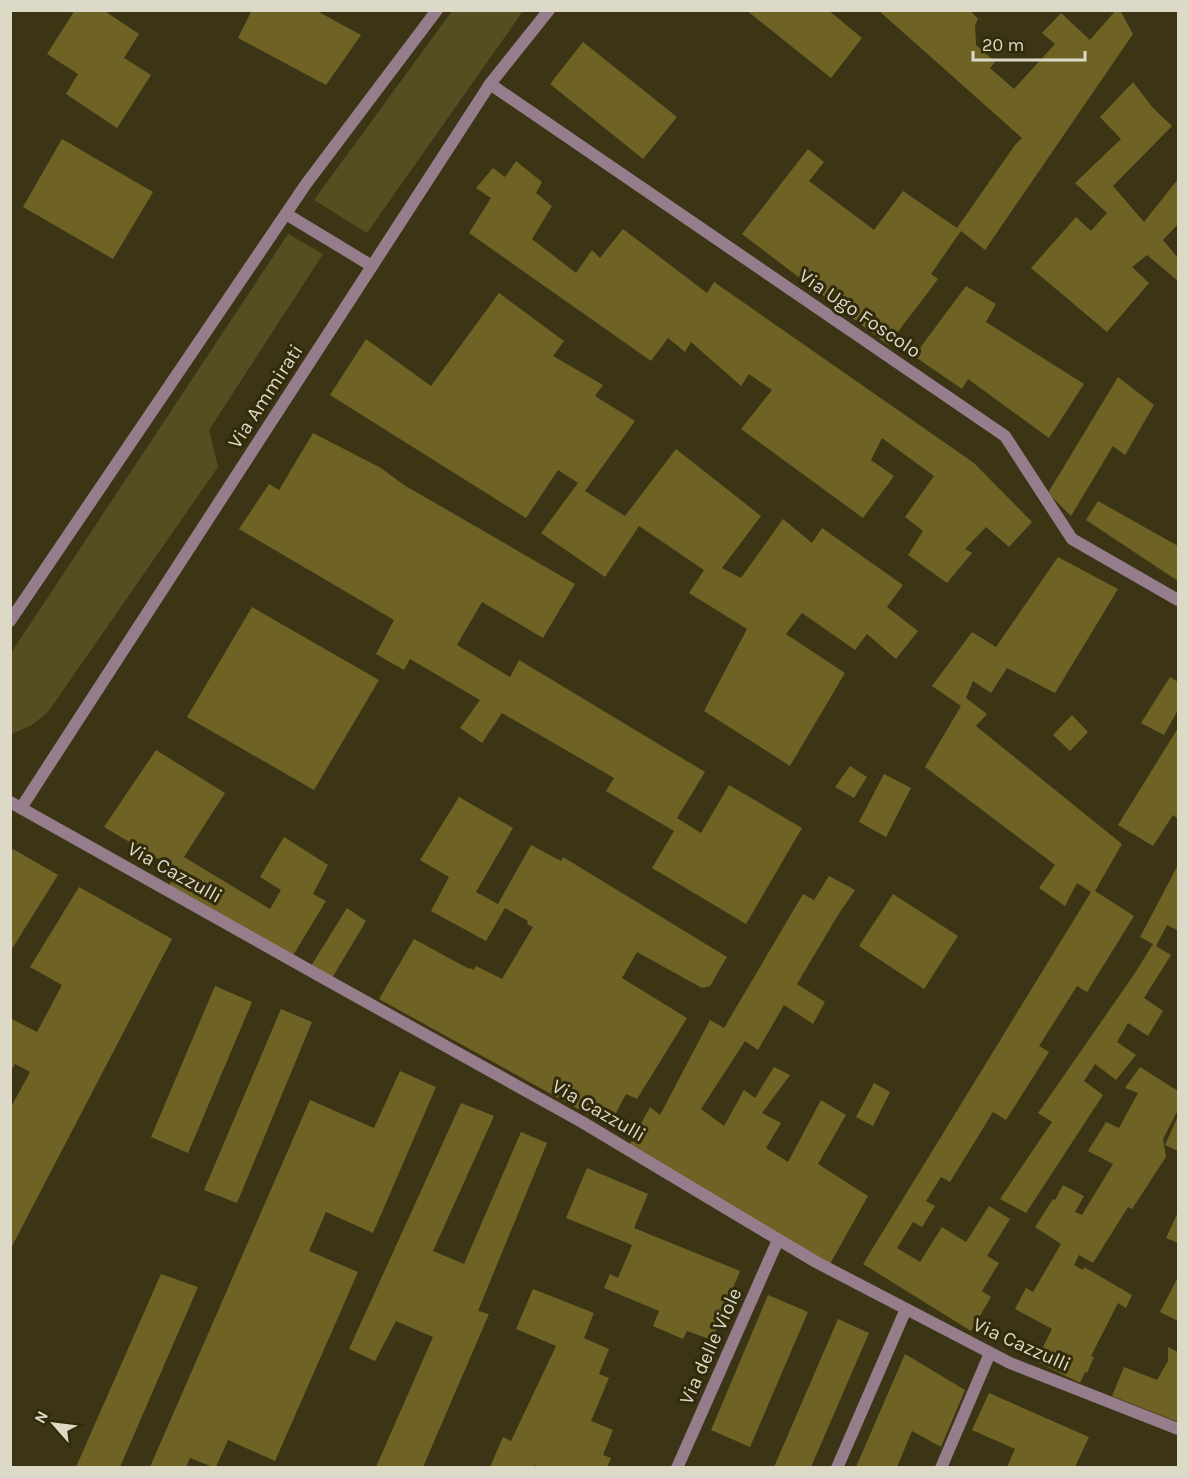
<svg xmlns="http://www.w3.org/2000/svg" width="1189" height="1478" viewBox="0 0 1189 1478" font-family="Karla,sans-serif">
  <rect width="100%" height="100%" fill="#3b3516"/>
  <g fill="#564e20">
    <polygon points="452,11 523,11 367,233 314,200"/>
    <polygon points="288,234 323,254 209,430 218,467 48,712 32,725 11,734 11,653"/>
  </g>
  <g fill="#6e6325">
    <polygon points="75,10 103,10 139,34 124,58 151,75 117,128 66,94 78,74 47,54"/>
    <polygon points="252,10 315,10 361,35 326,85 238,38"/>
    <polygon points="746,10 828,10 862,38 831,78"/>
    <polygon points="878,10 970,10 978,19 975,25 976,45 995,62 990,68 1014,89 1055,44 1042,33 1061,13 1090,40 1116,10 1120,10 1133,34 985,250 961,231 931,274 938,279 888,345 742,234 808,149 824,162 809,181 874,230 903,191 957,228 1015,145 1022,138"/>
    <polygon points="583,42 677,117 643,159 550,84"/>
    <polygon points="1133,82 1153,108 1172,126 1113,186 1144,222 1178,179 1178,224 1163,240 1178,258 1178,281 1147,255 1132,267 1149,283 1107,332 1031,268 1076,217 1091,231 1107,213 1075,183 1121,139 1100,117"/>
    <polygon points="62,139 153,192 113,259 23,207"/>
    <polygon points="516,161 542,182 536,193 552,206 532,239 576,273 592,250 600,258 623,229 707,293 714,282 974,463 1032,522 1009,547 986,527 965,549 972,553 947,583 908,555 923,531 905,517 934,476 882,438 871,460 894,476 863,518 741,429 772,390 749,374 741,386 691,342 685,352 668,338 651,361 469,233 491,198 476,188 493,168 505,177"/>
    <polygon points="966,286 996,304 986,322 1084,384 1049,438 968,379 962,389 914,356"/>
    <polygon points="499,293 564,341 553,356 603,385 595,396 635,421 585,491 625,516 676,449 761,516 722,568 741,578 783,519 812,543 822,528 903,585 887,607 918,631 896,659 867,634 855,650 802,613 786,634 845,673 790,766 704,711 747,629 689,593 704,570 639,526 605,577 541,533 578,483 558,470 526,518 330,395 366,339 431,386"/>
    <polygon points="1118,377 1154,405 1125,455 1113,446 1071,516 1048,493"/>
    <polygon points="313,433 381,468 404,485 575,584 543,638 482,602 457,645 510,677 519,660 705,772 677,818 701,833 729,785 802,828 746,924 652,868 674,831 606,791 614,778 502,713 482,743 460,728 480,700 410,659 404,670 376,654 394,620 239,529 269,484 279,490"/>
    <polygon points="1098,501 1178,546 1178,581 1086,520"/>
    <polygon points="1058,557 1118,589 1055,693 1007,668 991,693 973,681 966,698 987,714 976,726 1122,844 1095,891 1134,916 1087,992 1077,986 1039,1046 1049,1052 1006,1120 993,1112 950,1182 941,1177 926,1201 935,1206 922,1227 913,1222 897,1248 920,1262 942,1227 966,1242 989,1206 1010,1219 987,1256 999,1263 982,1291 991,1297 971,1331 863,1264 1091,892 1077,883 1065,906 1039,888 1055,865 925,767 961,706 932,686 972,632 996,647"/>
    <polygon points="252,607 379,680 314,790 187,717"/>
    <polygon points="1170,677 1178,682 1178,710 1164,735 1141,723"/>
    <polygon points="1072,715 1088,732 1070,751 1053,735"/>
    <polygon points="1178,728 1178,819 1173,815 1153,846 1118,825"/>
    <polygon points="156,750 225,793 184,857 270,909 281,890 260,877 284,837 328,865 313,894 326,901 292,957 168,888 177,870 104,827"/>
    <polygon points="850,766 867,777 854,798 835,787"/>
    <polygon points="884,774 911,788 886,837 859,822"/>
    <polygon points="459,797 513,828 476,892 498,904 531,845 561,861 563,857 727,957 710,986 702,988 637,952 622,978 687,1018 637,1099 626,1094 609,1126 379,999 414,939 469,969 470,968 474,970 476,966 502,979 533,927 527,924 528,921 505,908 486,941 431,911 449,877 420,860"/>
    <polygon points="13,849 58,875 10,952 10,853"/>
    <polygon points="1178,865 1178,928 1177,930 1167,925 1156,946 1171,955 1144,998 1163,1011 1148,1036 1128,1023 1117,1042 1136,1055 1116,1080 1095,1064 1084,1081 1103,1095 1026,1213 1000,1199 1052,1122 1038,1113 1135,973 1153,944 1140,937"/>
    <polygon points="829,876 855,890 838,915 797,984 825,1002 813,1024 784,1005 758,1050 745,1041 701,1109 724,1126 744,1090 755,1098 774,1067 790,1075 762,1113 781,1123 766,1148 788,1162 821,1100 846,1115 818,1164 868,1196 830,1264 628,1148 650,1107 660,1115 710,1020 724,1028 803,894 814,900"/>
    <polygon points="79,887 172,939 10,1250 10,1109 30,1072 15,1064 10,1073 10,1018 37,1032 62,985 30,967"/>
    <polygon points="893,894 958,936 924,989 859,946"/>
    <polygon points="347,908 366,921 332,978 311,966"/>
    <polygon points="215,986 252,1002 188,1153 151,1137"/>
    <polygon points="281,1009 312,1022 237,1203 204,1190"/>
    <polygon points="1140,1067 1178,1091 1178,1110 1163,1139 1166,1157 1132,1209 1128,1207 1093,1263 1079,1255 1074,1265 1083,1270 1084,1267 1132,1295 1126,1308 1118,1303 1091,1356 1094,1357 1087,1373 1085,1372 1080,1383 1036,1361 1052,1329 1015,1309 1026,1288 1033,1292 1061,1244 1035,1227 1053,1199 1055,1200 1063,1185 1084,1196 1075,1212 1082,1215 1113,1164 1088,1151 1106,1122 1119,1128 1138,1093 1125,1088"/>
    <polygon points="400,1071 436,1087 373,1233 326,1212 309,1251 358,1272 275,1461 228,1440 216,1467 213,1467 190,1458 186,1467 150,1467 310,1100 374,1128"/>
    <polygon points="874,1083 890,1092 873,1126 856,1117"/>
    <polygon points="461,1103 494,1116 433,1251 464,1264 521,1132 547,1143 478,1311 489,1314 423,1467 376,1467 433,1337 396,1321 375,1361 349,1349"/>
    <polygon points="1178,1116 1178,1151 1165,1145"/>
    <polygon points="587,1168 648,1194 634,1228 740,1271 712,1340 687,1331 683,1339 653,1326 659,1311 604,1288 610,1274 618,1278 632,1245 566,1218"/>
    <polygon points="1178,1212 1178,1243 1166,1238"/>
    <polygon points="161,1274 198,1287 120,1467 76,1467"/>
    <polygon points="1178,1277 1178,1321 1160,1312"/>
    <polygon points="533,1289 594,1313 584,1338 609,1349 599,1374 609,1378 591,1421 613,1430 603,1455 611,1458 607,1467 541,1467 534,1465 533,1467 490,1467 503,1437 511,1441 556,1346 516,1329"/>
    <polygon points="768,1295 808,1312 750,1447 711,1430"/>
    <polygon points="838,1319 869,1333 811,1467 774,1467"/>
    <polygon points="1168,1347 1178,1352 1178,1422 1112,1396 1124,1367 1157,1380 1168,1361"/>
    <polygon points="905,1354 965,1390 941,1447 912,1431 897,1467 856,1467"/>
    <polygon points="989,1393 1089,1437 1075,1467 1007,1467 1015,1449 972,1430"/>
  </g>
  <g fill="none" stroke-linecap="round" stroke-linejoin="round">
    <g stroke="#957d8c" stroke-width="12">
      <polyline points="490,84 1005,436 1072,539 1178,600"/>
      <polyline points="286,214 372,266"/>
      <polyline points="10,621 306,184 437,10"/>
      <polyline points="10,802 343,989 582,1122 816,1262 1010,1363 1178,1429"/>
      <polyline points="21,808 490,84 549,10"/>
      <polyline points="677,1468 778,1240"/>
      <polyline points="837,1468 906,1309"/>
      <polyline points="941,1468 990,1353"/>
    </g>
  </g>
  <g text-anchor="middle" stroke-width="6" stroke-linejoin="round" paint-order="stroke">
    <g font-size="20" fill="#dcd9c7" stroke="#312b0b">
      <text transform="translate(860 313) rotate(34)" y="7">Via Ugo Foscolo</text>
      <text transform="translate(265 396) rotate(-57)" y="7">Via Ammirati</text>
      <text transform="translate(175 872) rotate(29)" y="7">Via Cazzulli</text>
      <text transform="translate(599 1110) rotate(30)" y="7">Via Cazzulli</text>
      <text transform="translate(1022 1344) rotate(24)" y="7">Via Cazzulli</text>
      <text transform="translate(710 1346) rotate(-66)" y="7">Via delle Viole</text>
    </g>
  </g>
  <rect width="1189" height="1478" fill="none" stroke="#dcd9c7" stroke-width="24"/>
  <g transform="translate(54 1424) rotate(298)" stroke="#312b0b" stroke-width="4.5" paint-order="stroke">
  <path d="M0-4.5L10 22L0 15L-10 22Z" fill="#dcd9c7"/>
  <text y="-9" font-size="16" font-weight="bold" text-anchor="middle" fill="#dcd9c7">N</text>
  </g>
  <path d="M973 51v9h112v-9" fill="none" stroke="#dcd9c7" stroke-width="3"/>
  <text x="982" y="51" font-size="18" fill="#dcd9c7" stroke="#312b0b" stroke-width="4.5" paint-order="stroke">20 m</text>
</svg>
